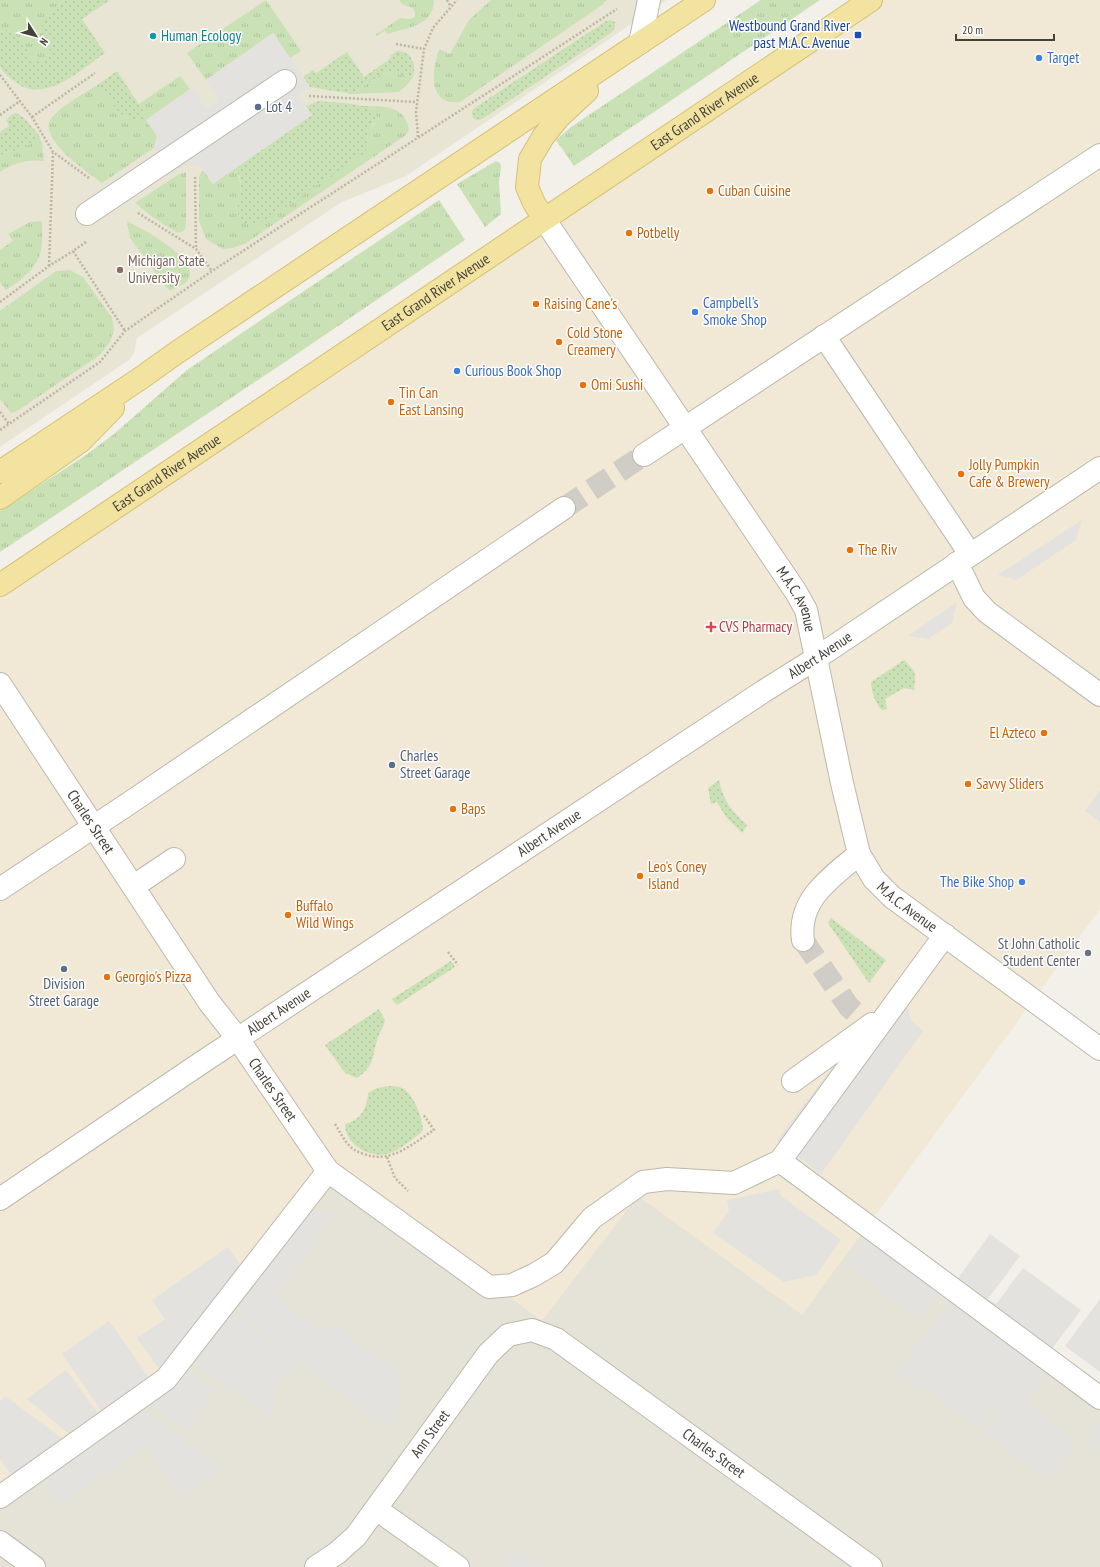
<svg xmlns="http://www.w3.org/2000/svg" width="1100" height="1567" viewBox="0 0 1100 1567" font-family="'PT Sans Narrow',sans-serif">
  <defs>
    <pattern id="grass-tufts" width="24" height="20" patternUnits="userSpaceOnUse"><rect width="24" height="20" fill="#cae1b6"/><path d="M3 7l-1-3M5 7V3M7 7l1-3M15 17l-1-3M17 17v-4M19 17l1-3" fill="none" stroke="#afc29d"/></pattern>
    <pattern id="park-dots" width="8" height="8" patternUnits="userSpaceOnUse"><rect width="8" height="8" fill="#cae1b6"/><path d="M2 2h.1M6 6h.1" fill="none" stroke="#afc29d" stroke-width="1.8" stroke-linecap="round"/></pattern>
  </defs>
  <rect width="100%" height="100%" fill="#f2f0e8"/>
  <polygon fill="#e5e2d7" points="326,1160 638,1195 866,1228 1100,1399 1100,1567 0,1567 0,1494"/>
  <polygon fill="#f1e8d6" points="883,0 1100,0 1100,909 802,1315 638,1196 542,1321 326,1160 165,1377 0,1492 0,593"/>
  <polygon fill="#e9e5d4" points="0,0 667,0 406,176 342,202 137,338 134,353 129,360 0,447"/>
  <g fill="url(#grass-tufts)">
    <polygon points="0,0 65,0 60,3 42,33 50,51 47,58 40,62 33,59 17,36 7,30 0,31"/>
    <polygon points="266,0 301,51 290,58 273,33 206,80 187,53"/>
    <path d="M399 0H434C434 26 406 28 387 34L385 31 376 36 375 35 400 18 409 19 415 17V13L413 8 403 5Z"/>
    <path d="M491 0H607L602 5 460 102C427 106 432 70 439 49L450 54 469 20Z"/>
    <polygon points="761,0 820,0 574,166 556,140 571,127"/>
    <polygon points="388,72 413,77 406,86 399,92 352,94 380,75"/>
    <path d="M180 76 190 89 146 120 157 136 154 148 102 183C88 172 40 141 50 120 56 109 88 91 99 84L117 108 126 118 136 120 146 115 139 104Z"/>
    <path d="M358 106C379 106 405 103 409 130L406 135 246 243 233 248 223 249 206 239 199 221V176L203 170 213 184 234 169C245 184 240 193 237 210L368 146 367 132 375 124 371 109Z"/>
    <path d="M38 134 42 143 44 161C27 159 14 163 0 172V155C21 147 23 154 38 134Z"/>
    <polygon points="496,161 500,163 501,167 499,181 501,214 485,227 457,184"/>
    <polygon points="186,172 186,222 185,230 180,233 176,232 151,216 135,203 179,174"/>
    <polygon points="439,200 465,240 285,362 0,552 0,511 86,455 114,434 187,370"/>
    <path d="M42 221C42 231 43 241 41 250 38 268 20 281 6 290L0 282V250L13 241 8 234 30 222Z"/>
    <path d="M127 221C140 228 204 260 187 281 183 285 175 288 171 291L165 286 130 238Z"/>
    <polygon points="70,270 83,277 112,318 114,330 110,342 100,355 17,411 11,413 0,399 0,311 56,271"/>
  </g>
  <g fill="url(#park-dots)">
    <path d="M65 0H110L82 19 105 53C80 70 44 106 14 81 9 77 1 71 0 65 0 54 0 41 0 31L7 30 17 36 33 59 40 62 47 58 50 51C48 46 43 39 42 33 39 20 55 6 65 0Z"/>
    <polygon points="611,20 615,22 615,28 612,32 482,119 477,120 473,118 472,114 473,109 606,21"/>
    <path d="M397 51C412 51 417 65 413 77L388 72 380 75 352 94 310 87 303 77 313 70 316 73 347 52 364 77 391 58 390 56Z"/>
    <path d="M117 71 146 115 145 118C142 119 139 120 136 120 119 120 108 96 99 84Z"/>
    <path d="M319 101C337 103 361 102 376 112 378 121 373 126 367 132L368 147 364 153 269 218 257 224H247L239 217 237 210 241 186 240 177 234 169 312 115 306 106Z"/>
    <path d="M16 113 24 118 38 134C23 154 21 147 0 155V132L9 126 6 120 11 115Z"/>
    <path d="M904 660C917 673 916 673 914 690L904 688 885 699 887 709 882 710C876 706 871 690 871 682Z"/>
    <path d="M719 780C723 800 732 812 747 825L742 833 726 817 717 802 711 804 708 788Z"/>
    <polygon points="831,918 886,960 869,983 828,923"/>
    <polygon points="451,961 455,967 397,1005 392,999"/>
    <path d="M379 1009 385 1020C384 1026 381 1030 379 1035 371 1054 378 1063 357 1078L345 1073 325 1045Z"/>
    <path d="M388 1086C394 1086 399 1086 404 1089 414 1096 422 1117 423 1129L421 1133C411 1140 399 1151 387 1154 368 1158 345 1144 345 1124 361 1120 367 1109 368 1093L377 1088Z"/>
  </g>
  <g fill="#e4e2df">
    <polygon points="273,33 310,87 298,95 312,115 213,184 200,166 187,165 173,175 154,148 157,136 146,120 192,88 206,109 219,100 206,80"/>
    <polygon points="1082,520 1076,540 1016,580 998,575"/>
    <polygon points="957,602 952,623 928,639 908,636"/>
    <polygon points="1100,790 1100,822 1085,811"/>
    <polygon points="889,994 909,1009 909,1014 912,1021 923,1031 821,1174 777,1140"/>
    <polygon points="779,1189 781,1196 841,1240 816,1275 784,1282 713,1233 729,1210 727,1200"/>
    <polygon points="306,1210 335,1213 275,1296 324,1331 331,1322 397,1370 403,1406 388,1427 308,1368 305,1363 286,1373 277,1385 273,1419 192,1361 220,1320 241,1313 249,1325 304,1363 303,1360 250,1323 237,1302"/>
    <polygon points="878,1220 958,1278 990,1234 1020,1256 988,1299 996,1304 1023,1268 1081,1310 1038,1368 1046,1376 1027,1402 1077,1441 1048,1480 985,1433 999,1414 993,1409 978,1428 922,1385 919,1389 897,1373 949,1303 936,1293 918,1318 846,1265"/>
    <polygon points="228,1247 243,1269 163,1374 137,1338 165,1319 152,1300"/>
    <polygon points="1100,1299 1100,1372 1065,1346"/>
    <polygon points="109,1321 152,1382 105,1416 62,1354"/>
    <polygon points="66,1370 102,1419 74,1438 27,1399"/>
    <polygon points="184,1370 215,1391 187,1430 150,1405 168,1391"/>
    <polygon points="5,1396 67,1442 15,1480 0,1459 0,1402"/>
    <polygon points="144,1411 222,1467 180,1497 146,1446 60,1504 43,1482"/>
    <polygon points="1100,1420 1100,1450 1086,1439"/>
    <polygon points="516,1548 543,1567 503,1567"/>
  </g>
  <g fill="none" stroke-linecap="round" stroke-linejoin="round">
    <g stroke="#cfcdc5" stroke-width="22" stroke-dasharray="22 11" stroke-linecap="butt">
      <polyline points="564,508 644,455"/>
      <polyline points="803,940 849,1007 858,1015"/>
    </g>
    <defs>
      <g id="minor">
        <polyline points="640,43 649,0"/>
        <polyline points="87,214 285,81"/>
        <path id="s1" d="M544 219 796 592 806 610 842 783 859 854 874 879 892 897 1100 1049"/>
        <polyline points="824,336 970,554"/>
        <polyline points="644,455 1100,155"/>
        <polyline points="957,563 974,598 987,612 1100,695"/>
        <path id="s2" d="M0 684 209 1002 238 1039 328 1171 489 1287 512 1285 534 1275 554 1263 592 1218 643 1182 667 1179 734 1183 780 1161 945 935"/>
        <polyline points="134,886 174,859"/>
        <polyline points="0,889 128,804 564,508"/>
        <path d="M803 940C797 899 832 877 859 854"/>
        <polyline points="793,1081 872,1024"/>
        <polyline points="780,1161 1100,1398"/>
        <path id="s3" d="M0 1199 201 1063 764 691 815 659 1100 468"/>
        <polyline points="0,1497 166,1379 328,1171"/>
        <polyline points="376,1509 458,1567"/>
        <polyline points="0,1542 34,1567"/>
        <path id="s4" d="M316 1567 337 1553 356 1536 488 1354 508 1335 532 1330 556 1339 871 1567"/>
      </g>
      <g id="major">
        <polyline points="544,219 534,203 527,187 530,159 543,137 558,118 587,91"/>
        <polyline points="0,472 141,378 176,353 704,0"/>
        <polyline points="0,498 81,441 113,408"/>
        <path id="s5" d="M0 585 871 0"/>
      </g>
    </defs>
    <use href="#minor" stroke="#bcb8ac" stroke-width="24"/>
    <use href="#major" stroke="#d5c173" stroke-width="24"/>
    <g stroke="#bcb59f" stroke-width="2.5" stroke-dasharray="2 2" stroke-linecap="butt">
      <polyline points="447,0 451,7"/>
      <polyline points="396,44 424,49"/>
      <polyline points="0,75 32,117 53,152 89,178"/>
      <polyline points="309,96 416,102"/>
      <polyline points="0,115 20,101"/>
      <polyline points="32,117 95,73"/>
      <polyline points="418,137 416,112 424,49 433,28 457,0"/>
      <polyline points="195,177 196,249"/>
      <polyline points="138,213 196,249 212,271"/>
      <polyline points="86,242 73,251 125,331"/>
      <polyline points="49,266 53,153"/>
      <polyline points="0,302 49,266 73,251"/>
      <polyline points="0,412 9,424"/>
      <polyline points="0,430 100,362 125,331 212,271 617,9"/>
      <polyline points="448,952 458,965"/>
      <path d="M335 1124C339 1130 342 1137 347 1143 352 1149 357 1152 364 1154 391 1164 412 1144 434 1130L423 1114"/>
      <polyline points="387,1157 395,1178 408,1191"/>
    </g>
    <use href="#minor" stroke="#fff" stroke-width="22"/>
    <use href="#major" stroke="#f2e3a1" stroke-width="22"/>
  </g>
  <rect fill="#1a4fb4" stroke="#fff" stroke-width="1.5" x="854" y="31" width="8" height="8" rx="2"/>
  <circle fill="#0f9aa8" stroke="#fff" stroke-width="1.5" cx="153" cy="36" r="4"/>
  <g fill="#3f7fe0" stroke="#fff" stroke-width="1.5">
    <circle cx="1039" cy="58" r="4"/>
    <circle cx="695" cy="312" r="4"/>
    <circle cx="457" cy="371" r="4"/>
    <circle cx="1022" cy="882" r="4"/>
  </g>
  <g fill="#5c6f8a" stroke="#fff" stroke-width="1.5">
    <circle cx="258" cy="107" r="4"/>
    <circle cx="392" cy="765" r="4"/>
    <circle cx="64" cy="969" r="4"/>
  </g>
  <g fill="#e8710a" stroke="#fff" stroke-width="1.5">
    <circle cx="710" cy="191" r="4"/>
    <circle cx="629" cy="233" r="4"/>
    <circle cx="536" cy="304" r="4"/>
    <circle cx="559" cy="342" r="4"/>
    <circle cx="583" cy="385" r="4"/>
    <circle cx="391" cy="402" r="4"/>
    <circle cx="961" cy="474" r="4"/>
    <circle cx="850" cy="550" r="4"/>
    <circle cx="1044" cy="733" r="4"/>
    <circle cx="968" cy="784" r="4"/>
    <circle cx="453" cy="809" r="4"/>
    <circle cx="640" cy="876" r="4"/>
    <circle cx="288" cy="915" r="4"/>
    <circle cx="107" cy="977" r="4"/>
  </g>
  <circle fill="#8d6e63" stroke="#fff" stroke-width="1.5" cx="120" cy="270" r="4"/>
  <path fill="#e0444e" stroke="#fff" stroke-width="1.5" d="M709 621h4v4h4v4h-4v4h-4v-4h-4v-4h4z"/>
  <circle fill="#6b7280" stroke="#fff" stroke-width="1.5" cx="1088" cy="953" r="4"/>
  <g text-anchor="middle" stroke-width="3" stroke-linejoin="round" paint-order="stroke">
    <g font-size="15" fill="#164399" stroke="#fff" text-anchor="end">
      <text x="850" y="31">Westbound Grand River<tspan x="850" dy="17">past M.A.C. Avenue</tspan></text>
    </g>
    <g font-size="15" fill="#0d838f" stroke="#fff" text-anchor="start">
      <text x="161" y="41">Human Ecology</text>
    </g>
    <g font-size="15" fill="#366cbe" stroke="#fff" text-anchor="start">
      <text x="1047" y="63">Target</text>
      <text x="703" y="308">Campbell's<tspan x="703" dy="17">Smoke Shop</tspan></text>
      <text x="465" y="376">Curious Book Shop</text>
      <text x="1014" y="887" text-anchor="end">The Bike Shop</text>
    </g>
    <g font-size="15" fill="#4e5e75" stroke="#fff" text-anchor="start">
      <text x="266" y="112">Lot 4</text>
      <text x="400" y="761">Charles<tspan x="400" dy="17">Street Garage</tspan></text>
      <text x="64" y="989" text-anchor="middle">Division<tspan x="64" dy="17">Street Garage</tspan></text>
    </g>
    <g font-size="15" fill="#444138" stroke="#fff">
      <text dy="5" stroke="none"><textPath href="#s5" startOffset="849">East Grand River Avenue</textPath></text>
      <text dy="5" stroke="none"><textPath href="#s5" startOffset="525">East Grand River Avenue</textPath></text>
      <text dy="5" stroke="none"><textPath href="#s5" startOffset="201">East Grand River Avenue</textPath></text>
      <text dy="5" stroke="none"><textPath href="#s1" startOffset="457">M.A.C. Avenue</textPath></text>
      <text dy="5" stroke="none"><textPath href="#s3" startOffset="984">Albert Avenue</textPath></text>
      <text dy="5" stroke="none"><textPath href="#s2" startOffset="165">Charles Street</textPath></text>
      <text dy="5" stroke="none"><textPath href="#s3" startOffset="660">Albert Avenue</textPath></text>
      <text dy="5" stroke="none"><textPath href="#s1" startOffset="793">M.A.C. Avenue</textPath></text>
      <text dy="5" stroke="none"><textPath href="#s3" startOffset="336">Albert Avenue</textPath></text>
      <text dy="5" stroke="none"><textPath href="#s2" startOffset="489">Charles Street</textPath></text>
      <text dy="5" stroke="none"><textPath href="#s4" startOffset="177">Ann Street</textPath></text>
      <text dy="5" stroke="none"><textPath href="#s4" startOffset="548">Charles Street</textPath></text>
    </g>
    <g font-size="15" fill="#c56008" stroke="#fff" text-anchor="start">
      <text x="718" y="196">Cuban Cuisine</text>
      <text x="637" y="238">Potbelly</text>
      <text x="544" y="309">Raising Cane's</text>
      <text x="567" y="338">Cold Stone<tspan x="567" dy="17">Creamery</tspan></text>
      <text x="591" y="390">Omi Sushi</text>
      <text x="399" y="398">Tin Can<tspan x="399" dy="17">East Lansing</tspan></text>
      <text x="969" y="470">Jolly Pumpkin<tspan x="969" dy="17">Cafe &amp; Brewery</tspan></text>
      <text x="858" y="555">The Riv</text>
      <text x="1036" y="738" text-anchor="end">El Azteco</text>
      <text x="976" y="789">Savvy Sliders</text>
      <text x="461" y="814">Baps</text>
      <text x="648" y="872">Leo's Coney<tspan x="648" dy="17">Island</tspan></text>
      <text x="296" y="911">Buffalo<tspan x="296" dy="17">Wild Wings</tspan></text>
      <text x="115" y="982">Georgio's Pizza</text>
    </g>
    <g font-size="15" fill="#785e54" stroke="#fff" text-anchor="start">
      <text x="128" y="266">Michigan State<tspan x="128" dy="17">University</tspan></text>
    </g>
    <g font-size="15" fill="#be3a42" stroke="#fff" text-anchor="start">
      <text x="719" y="632">CVS Pharmacy</text>
    </g>
    <g font-size="15" fill="#5b616d" stroke="#fff" text-anchor="end">
      <text x="1080" y="949">St John Catholic<tspan x="1080" dy="17">Student Center</tspan></text>
    </g>
  </g>
  <g transform="translate(36 36) rotate(126)" stroke="#ffffff" stroke-width="3" paint-order="stroke">
  <path d="M0-3L7 15L0 10L-7 15Z" fill="#444138"/>
  <text y="-6" font-size="11" font-weight="bold" text-anchor="middle" fill="#444138">N</text>
  </g>
  <path d="M956 34v6h98v-6" fill="none" stroke="#444138" stroke-width="2"/>
  <text x="962" y="34" font-size="12" fill="#444138" stroke="#ffffff" stroke-width="3" paint-order="stroke">20 m</text>
</svg>
